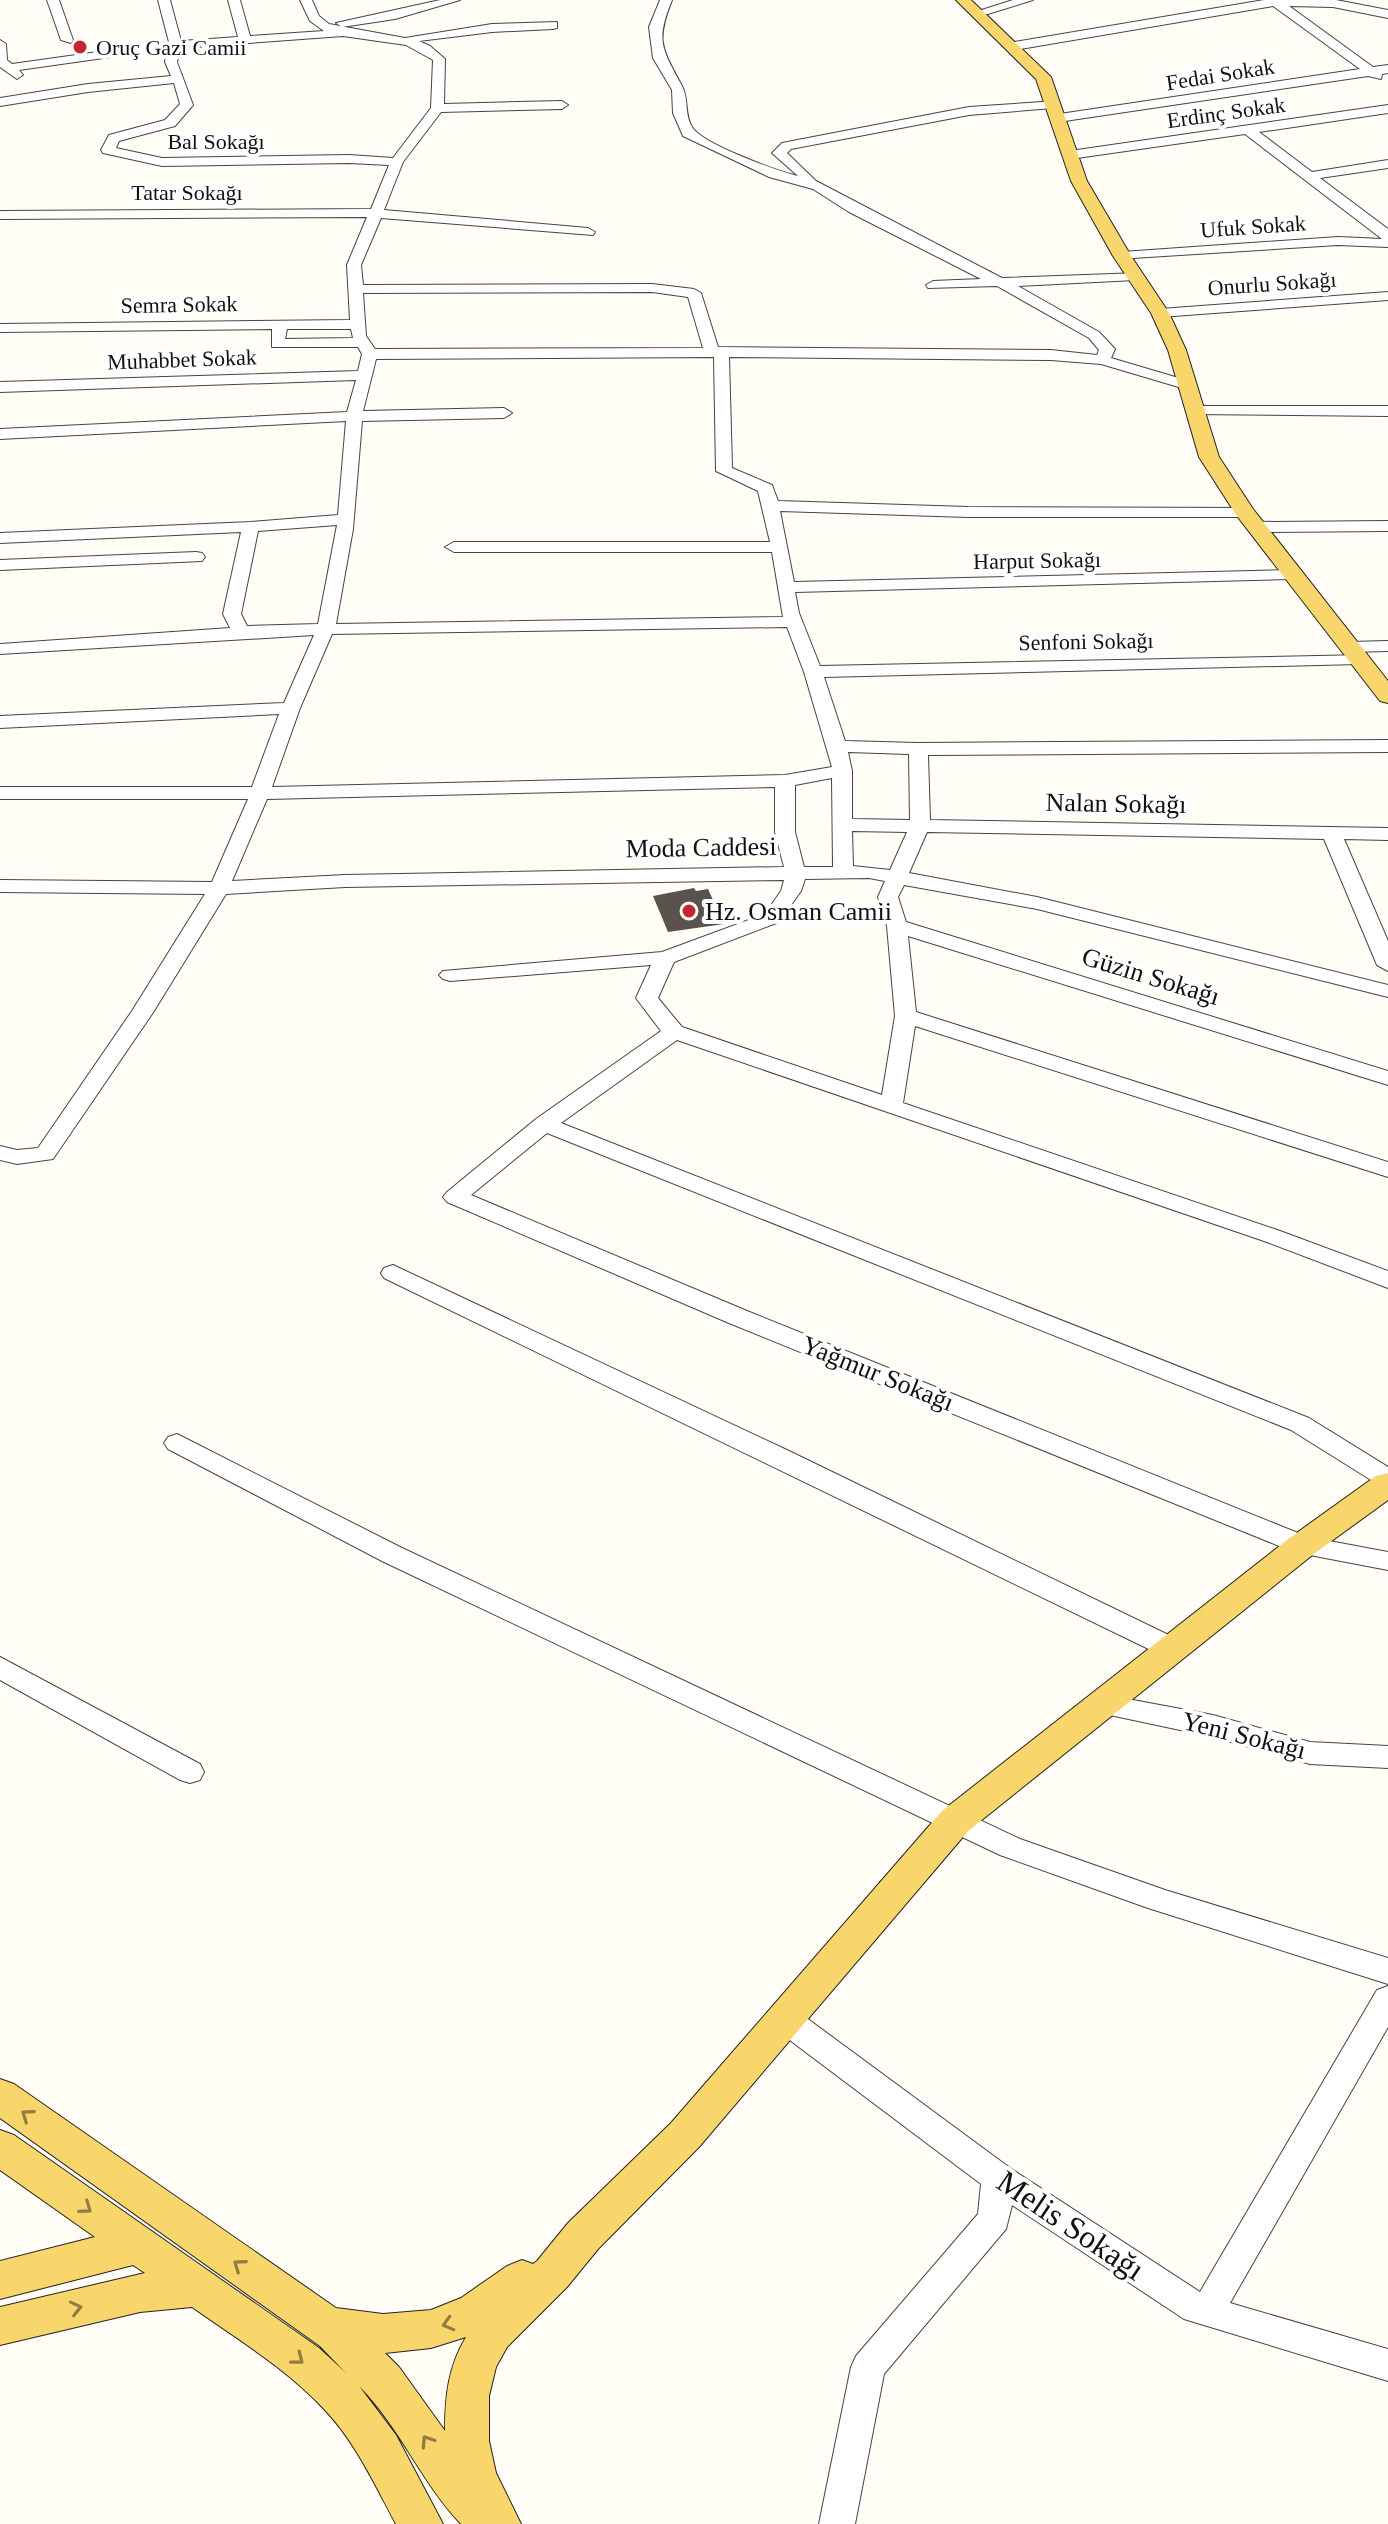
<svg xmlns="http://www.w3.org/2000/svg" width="1388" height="2524" viewBox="0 0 1388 2524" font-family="'Times New Roman',serif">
  <rect width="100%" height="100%" fill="#fffdf5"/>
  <polygon fill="#5a524d" points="694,888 696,891 708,889 724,924 668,932 653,896"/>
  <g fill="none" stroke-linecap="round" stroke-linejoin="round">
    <defs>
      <g id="minor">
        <polygon points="47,0 59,0 73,40 71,43 61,40"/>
        <path d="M158 0H170L181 41 238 37 228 0H240L250 36 324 31 310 21 300 0H312L319 16 329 24 405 38 492 24 557 22V28L553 29 492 32 419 41 430 46 445 59 444 104 562 101 568 105 562 109 441 112 403 162 384 210 588 228 595 232 593 235 381 218 361 265 363 285 652 284 694 289 701 293 718 347 1051 350 1097 355 1099 350 1089 338 997 286 928 288 926 285 933 281 981 279 849 212 813 189 769 177 683 136 673 113 672 90 653 58 649 27 660 0H672C655 42 662 48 682 86 689 99 684 114 692 127 702 144 777 171 798 176L772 153 782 143 969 107 1058 101 1059 104 1053 108 969 115 791 149 787 153 816 181 1002 278 1140 273 1142 276 1135 280 1018 286 1099 332 1115 349 1111 358 1192 382V388H1182L1101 364 1051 360 729 357 732 468 772 485 778 501 968 507 1250 508 1252 512 1250 516 1244 517H968L780 511 794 582 1296 570 1299 574 1296 578 1290 579 795 592 799 613 820 666 1365 655 1368 659 1359 664 824 677 845 741 918 743 1388 740V752L928 755 930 820 1388 828V840L1344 839 1388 941V971L1377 965 1324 839 927 832 909 873 1037 897 1388 985V997L1037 909 904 885 898 897 906 922 1388 1071V1085L908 936 916 1012 1388 1162V1177L915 1026 903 1103 1280 1231 1388 1271V1288L1264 1241 677 1040 561 1123 1309 1418 1388 1467V1488L1379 1485 1291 1430 547 1133 471 1195 747 1311 1308 1537 1388 1552V1570L1294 1552 729 1323 447 1202 443 1197 447 1192 536 1119 661 1031 636 998 651 965 450 981 443 979 439 975 443 971 662 952 765 914 781 891 784 880 345 887 226 894 154 1011 53 1159 17 1164 0 1160V1146L17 1150 38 1148 132 1011 205 894 0 892V880L212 882 248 799H0V787H252L279 714 0 728V716L284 703 314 635 0 654V644L230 628 223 614 241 532 0 543V533L251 522 338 515 346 421 0 439V429L347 412 356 380 0 392V382L358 371 362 354 358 347H272V329L0 332V324L350 320 347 265 367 217 0 219V211L371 209 389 165 349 163 162 166 103 153 101 150 109 135 165 120 180 104 174 83 88 92 0 106V98L88 84 171 76 165 62 167 49 19 70 23 75 17 79 0 67V40L6 44 7 60 12 64 169 42ZM343 36 406 45 433 60 431 108 393 158 349 155 162 158 116 148 119 141 175 126 193 105 177 62 180 48ZM652 292 688 297 703 348 375 349 366 336 363 293ZM287 329H351L353 338 285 339ZM714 357 716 471 758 491 770 542H454L445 547 454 552H772L783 617 336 624 353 529 362 421 504 418 512 413 504 408 363 411 376 359ZM337 525 318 624 247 626 241 614 258 531ZM787 627 804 672 832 767 785 775 272 787 300 708 332 634ZM848 752 909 754 910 820 852 819V771ZM832 778 833 867H804L795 832V785ZM775 787V832L784 867 345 875 232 881 267 799ZM852 831 907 832 890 870 853 866ZM869 878 885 881 878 897 887 926 895 1016 882 1095 682 1027 658 998 674 962 779 922 801 891 805 879Z"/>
        <polygon points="440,0 460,0 395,19 342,27 336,23"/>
        <polygon points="1013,0 1033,0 978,17 972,13"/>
        <polygon points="1264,0 1336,0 1388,10 1388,18 1333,7 1289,6 1373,67 1388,65 1388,73 1382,74 1381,79 1368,76 1058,122 1052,118 1053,115 1360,69 1273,6 1014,50 1008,46 1014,42"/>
        <polygon points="1388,105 1388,113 1259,132 1312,172 1388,160 1388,168 1320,178 1388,229 1388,247 1338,245 1117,259 1117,253 1122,252 1338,237 1382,239 1245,134 1070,159 1063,155 1070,151"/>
        <polygon points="1388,292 1388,300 1160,317 1153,313 1160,309"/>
        <polygon points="1195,406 1388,406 1388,416 1189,414 1187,411"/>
        <polygon points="1388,521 1388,531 1255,532 1247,527 1255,522"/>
        <polygon points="196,552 202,553 205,557 202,561 0,570 0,560"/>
        <polygon points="1388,641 1388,651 1349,652 1340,647 1349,642"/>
        <polygon points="393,1265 789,1451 1183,1642 1187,1649 1183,1656 1173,1659 1163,1656 384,1278 381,1273 384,1268"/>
        <polygon points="177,1434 400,1547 1020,1839 1165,1890 1388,1958 1388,1984 1148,1908 1000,1855 382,1561 168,1449 164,1443 168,1437"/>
        <polygon points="0,1657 200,1764 204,1772 200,1780 190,1783 180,1780 0,1680"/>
        <polygon points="1101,1694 1213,1715 1310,1742 1388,1746 1388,1768 1310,1764 1213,1737 1091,1711 1087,1704 1091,1697"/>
        <polygon points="1388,1986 1388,2027 1230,2303 1388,2349 1388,2381 1184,2319 1012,2205 1006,2229 884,2374 855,2524 819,2524 851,2367 856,2356 978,2214 981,2184 775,2029 770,2020 775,2011 786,2007 797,2011 1010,2168 1200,2292 1377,1990"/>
      </g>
      <g id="major">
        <polygon points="956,0 971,0 1051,77 1087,181 1131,256 1169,313 1186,350 1219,457 1253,509 1388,681 1388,703 1380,701 1237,516 1199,457 1168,350 1151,313 1113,256 1071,181 1036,79"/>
        <path d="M1388 1473V1500L1315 1553 968 1831 699 2147 598 2249 567 2287 507 2347 496 2367 489 2396V2441L496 2473 521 2524H461C421 2482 400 2427 359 2386L396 2435 443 2524H396C375 2485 355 2441 324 2409 286 2368 237 2339 192 2307L140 2312 0 2345V2307L145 2273 133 2265 0 2299V2261L95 2237 0 2170V2130L14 2135 319 2348 346 2373 320 2346 0 2118V2079L14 2084 336 2308 383 2314 431 2310 461 2298 507 2266 522 2260 533 2264 537 2261 568 2223 671 2123 942 1811 1291 1537 1376 1476ZM466 2337C448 2367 445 2397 445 2431L399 2367 385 2353 431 2348Z"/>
      </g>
    </defs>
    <use href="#minor" stroke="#444" stroke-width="2"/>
    <use href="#major" stroke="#222" stroke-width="2"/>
    <use href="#minor" fill="#fff" fill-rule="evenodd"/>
    <use href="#major" fill="#f9d66b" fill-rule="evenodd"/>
  </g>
  <defs><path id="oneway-chevron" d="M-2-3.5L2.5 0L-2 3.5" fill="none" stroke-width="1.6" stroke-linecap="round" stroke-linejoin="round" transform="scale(2)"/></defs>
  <g stroke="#917d42">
    <use href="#oneway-chevron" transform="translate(27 2115) rotate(-145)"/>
    <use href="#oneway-chevron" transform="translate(86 2208) rotate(35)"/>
    <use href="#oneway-chevron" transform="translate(239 2265) rotate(-145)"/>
    <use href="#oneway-chevron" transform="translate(76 2308) rotate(-13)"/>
    <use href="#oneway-chevron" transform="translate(448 2324) rotate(164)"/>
    <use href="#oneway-chevron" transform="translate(298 2359) rotate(38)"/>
    <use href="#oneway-chevron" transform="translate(427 2441) rotate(-123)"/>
  </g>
  <g fill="#c4262e" stroke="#fff" stroke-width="3">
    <circle cx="80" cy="47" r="8"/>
    <circle cx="689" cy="911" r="8"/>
  </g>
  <g text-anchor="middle" stroke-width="8" stroke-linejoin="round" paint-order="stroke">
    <g font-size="22" fill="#111" stroke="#fff" text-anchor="start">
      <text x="96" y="55">Oruç Gazi Camii</text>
    </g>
    <g font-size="22" fill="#111" stroke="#fff">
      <text transform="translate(1220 74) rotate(-9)" y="8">Fedai Sokak</text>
      <text transform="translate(1226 112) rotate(-8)" y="8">Erdinç Sokak</text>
      <text x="216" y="149">Bal Sokağı</text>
      <text x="187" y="200">Tatar Sokağı</text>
      <text transform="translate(1253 226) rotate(-4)" y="8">Ufuk Sokak</text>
      <text transform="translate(1272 283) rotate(-4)" y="8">Onurlu Sokağı</text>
      <text transform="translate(179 304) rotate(-1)" y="8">Semra Sokak</text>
      <text transform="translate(182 359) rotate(-2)" y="8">Muhabbet Sokak</text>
      <text transform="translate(1037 560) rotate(-1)" y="8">Harput Sokağı</text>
      <text transform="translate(1086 641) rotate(-1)" y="8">Senfoni Sokağı</text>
    </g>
    <g font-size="26" fill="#111" stroke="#fff">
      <text transform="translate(1116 803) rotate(1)" y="9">Nalan Sokağı</text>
      <text transform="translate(701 847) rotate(-1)" y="9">Moda Caddesi</text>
      <text transform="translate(1151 976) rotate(17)" y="9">Güzin Sokağı</text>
      <text transform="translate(878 1373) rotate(22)" y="9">Yağmur Sokağı</text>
      <text transform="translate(1244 1735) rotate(14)" y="9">Yeni Sokağı</text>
    </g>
    <g font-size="26" fill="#111" stroke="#fff" text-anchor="start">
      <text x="705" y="920">Hz. Osman Camii</text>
    </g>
    <g font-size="32" fill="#111" stroke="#fff">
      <text transform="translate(1071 2225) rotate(34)" y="11">Melis Sokağı</text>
    </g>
  </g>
</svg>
